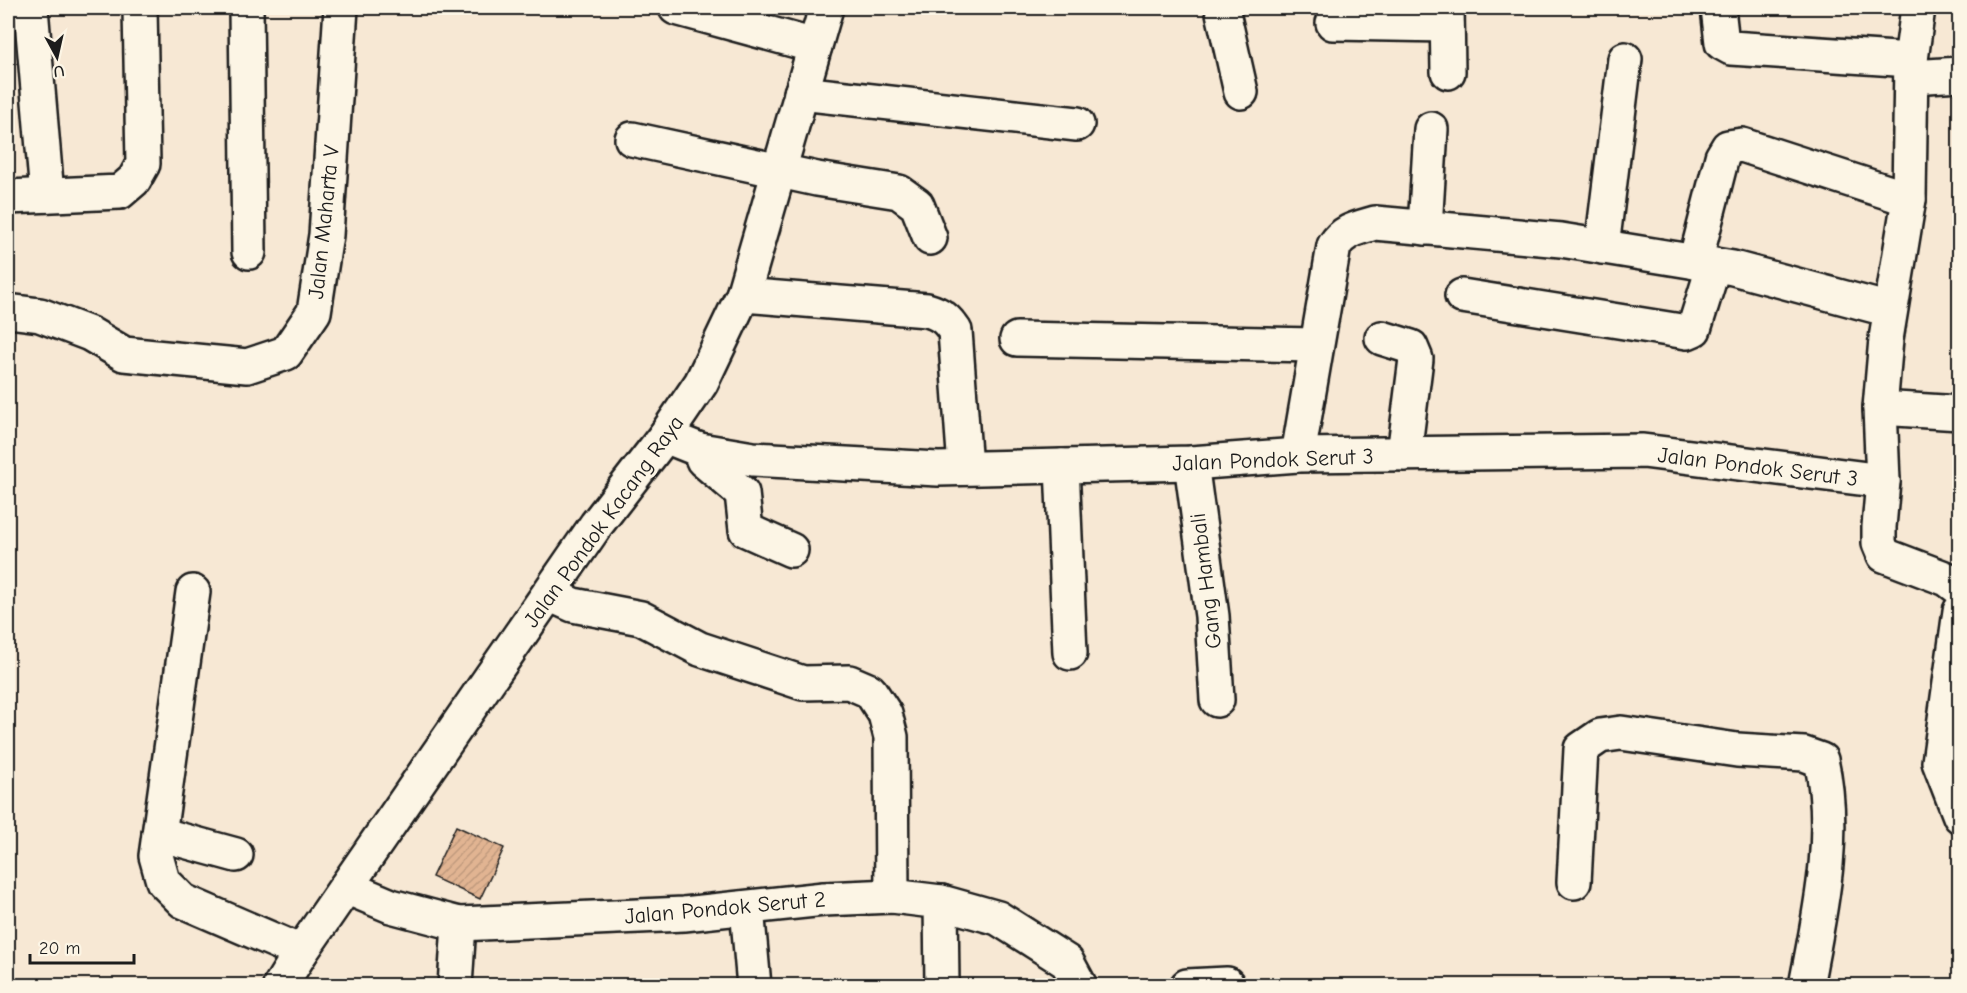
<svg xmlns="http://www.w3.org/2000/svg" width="1967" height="993" viewBox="0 0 1967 993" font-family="'Comic Neue',sans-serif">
  <defs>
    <pattern id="building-hatch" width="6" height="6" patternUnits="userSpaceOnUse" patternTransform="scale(1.5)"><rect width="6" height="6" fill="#e1b492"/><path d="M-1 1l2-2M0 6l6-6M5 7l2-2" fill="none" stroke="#c09a7d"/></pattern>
  </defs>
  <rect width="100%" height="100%" fill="#f7e8d4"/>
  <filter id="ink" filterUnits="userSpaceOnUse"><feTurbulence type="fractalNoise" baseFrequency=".0167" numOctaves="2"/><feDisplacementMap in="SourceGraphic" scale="12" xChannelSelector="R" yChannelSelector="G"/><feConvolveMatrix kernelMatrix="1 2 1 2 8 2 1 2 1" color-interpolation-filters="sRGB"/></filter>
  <g filter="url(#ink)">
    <g fill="url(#building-hatch)" stroke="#1c1c1c" stroke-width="1.5">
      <polygon points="695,8 774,8 768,27"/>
      <polygon points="456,826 504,848 480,899 432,877"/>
    </g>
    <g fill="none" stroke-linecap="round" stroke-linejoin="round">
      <defs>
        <g id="minor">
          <polyline points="31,8 47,195"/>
          <polyline points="246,8 249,252"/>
          <polyline points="676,8 815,46"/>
          <polyline points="1222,8 1241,92"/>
          <polyline points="1447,8 1448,72"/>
          <polyline points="1718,8 1722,43 1731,48 1911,60"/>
          <polyline points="1918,8 1911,60 1909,199 1886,339 1880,408 1883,481 1879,527 1879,543 1884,555 1947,579 1960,589"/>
          <polyline points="1333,23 1447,25"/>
          <polyline points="1911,77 1960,74"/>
          <polyline points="801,93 1077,124"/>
          <polyline points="632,139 817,179 899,192 917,205 930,238"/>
          <polyline points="8,197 120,192 134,180 143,164 140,8"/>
          <polyline points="1425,228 1431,129"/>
          <polyline points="1602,247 1625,59"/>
          <polyline points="1695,262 1722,157 1728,147 1742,145 1909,199"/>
          <path d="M743 295 927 310C941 314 947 319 955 331L965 468"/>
          <polyline points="1462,296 1687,332 1694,329 1714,265"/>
          <polyline points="8,311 40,315 90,334 124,354 247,366 286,353 314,312 326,235 341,8"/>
          <polyline points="1382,338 1411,347 1416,359 1404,454"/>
          <polyline points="1017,339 1316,345"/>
          <polyline points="1880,408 1960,413"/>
          <polyline points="665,436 700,450 753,459 938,469 1191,463 1298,455 1643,451 1883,481"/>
          <polyline points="700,450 703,460 742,493 746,530 791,550"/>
          <path d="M1298 455 1334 246C1344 230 1358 228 1375 223L1561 240 1733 268 1890 310"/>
          <polyline points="1191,463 1212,616 1217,700"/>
          <polyline points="1062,466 1070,653"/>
          <polyline points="193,592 156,856 163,881 183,901 301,952"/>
          <polyline points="549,594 573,605 641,618 700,649 803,683 849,682 870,691 885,714 891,737 892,896"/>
          <polyline points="1960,611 1939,762 1960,816"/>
          <polyline points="159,834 236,855"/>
          <path d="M1574 882 1581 749 1600 736 1621 733 1737 750 1804 754 1821 760C1838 835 1820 912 1806 986"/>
          <polyline points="346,887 391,906 459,924 684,914 824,899 892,896 941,902 998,918 1067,962 1080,986"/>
          <polyline points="941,902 942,986"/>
          <polyline points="747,908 754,986"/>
          <polyline points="455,986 459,924"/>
          <polyline points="1187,986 1227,984"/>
        </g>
        <polyline id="major" points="280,986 301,952 596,525 665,436 701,383 743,295 826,8"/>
      </defs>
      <use href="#minor" stroke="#1c1c1c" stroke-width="38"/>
      <use href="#major" stroke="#1c1c1c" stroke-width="38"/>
      <use href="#minor" stroke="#fcf5e5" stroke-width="33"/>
      <use href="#major" stroke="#fcf5e5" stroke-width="33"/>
    </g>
  </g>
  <g text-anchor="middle" stroke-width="6" stroke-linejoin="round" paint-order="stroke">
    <g font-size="22" fill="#1c1c1c" stroke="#fcf5e5">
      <text transform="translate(323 222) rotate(-84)" y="8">Jalan Maharta V</text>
      <text transform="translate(1273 459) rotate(-2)" y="8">Jalan Pondok Serut 3</text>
      <text transform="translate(1758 466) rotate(7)" y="8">Jalan Pondok Serut 3</text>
      <text transform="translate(603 521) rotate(-54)" y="8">Jalan Pondok Kacang Raya</text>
      <text transform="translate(1205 581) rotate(-97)" y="8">Gang Hambali</text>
      <text transform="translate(725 907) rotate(-5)" y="8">Jalan Pondok Serut 2</text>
    </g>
  </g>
  <rect width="1967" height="993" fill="none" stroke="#fcf5e5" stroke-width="30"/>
  <rect x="15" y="15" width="1937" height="963" fill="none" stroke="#1c1c1c" stroke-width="2" filter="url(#ink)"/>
  <g transform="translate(57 57) rotate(172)" stroke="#fcf5e5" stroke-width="4.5" paint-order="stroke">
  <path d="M0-4.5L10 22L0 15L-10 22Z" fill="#1c1c1c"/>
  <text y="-9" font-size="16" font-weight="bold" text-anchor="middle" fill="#1c1c1c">U</text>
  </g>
  <path d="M30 954v9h104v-9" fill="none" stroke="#1c1c1c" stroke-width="3"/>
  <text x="39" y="954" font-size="18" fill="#1c1c1c" stroke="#fcf5e5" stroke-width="4.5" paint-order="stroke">20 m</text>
</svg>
